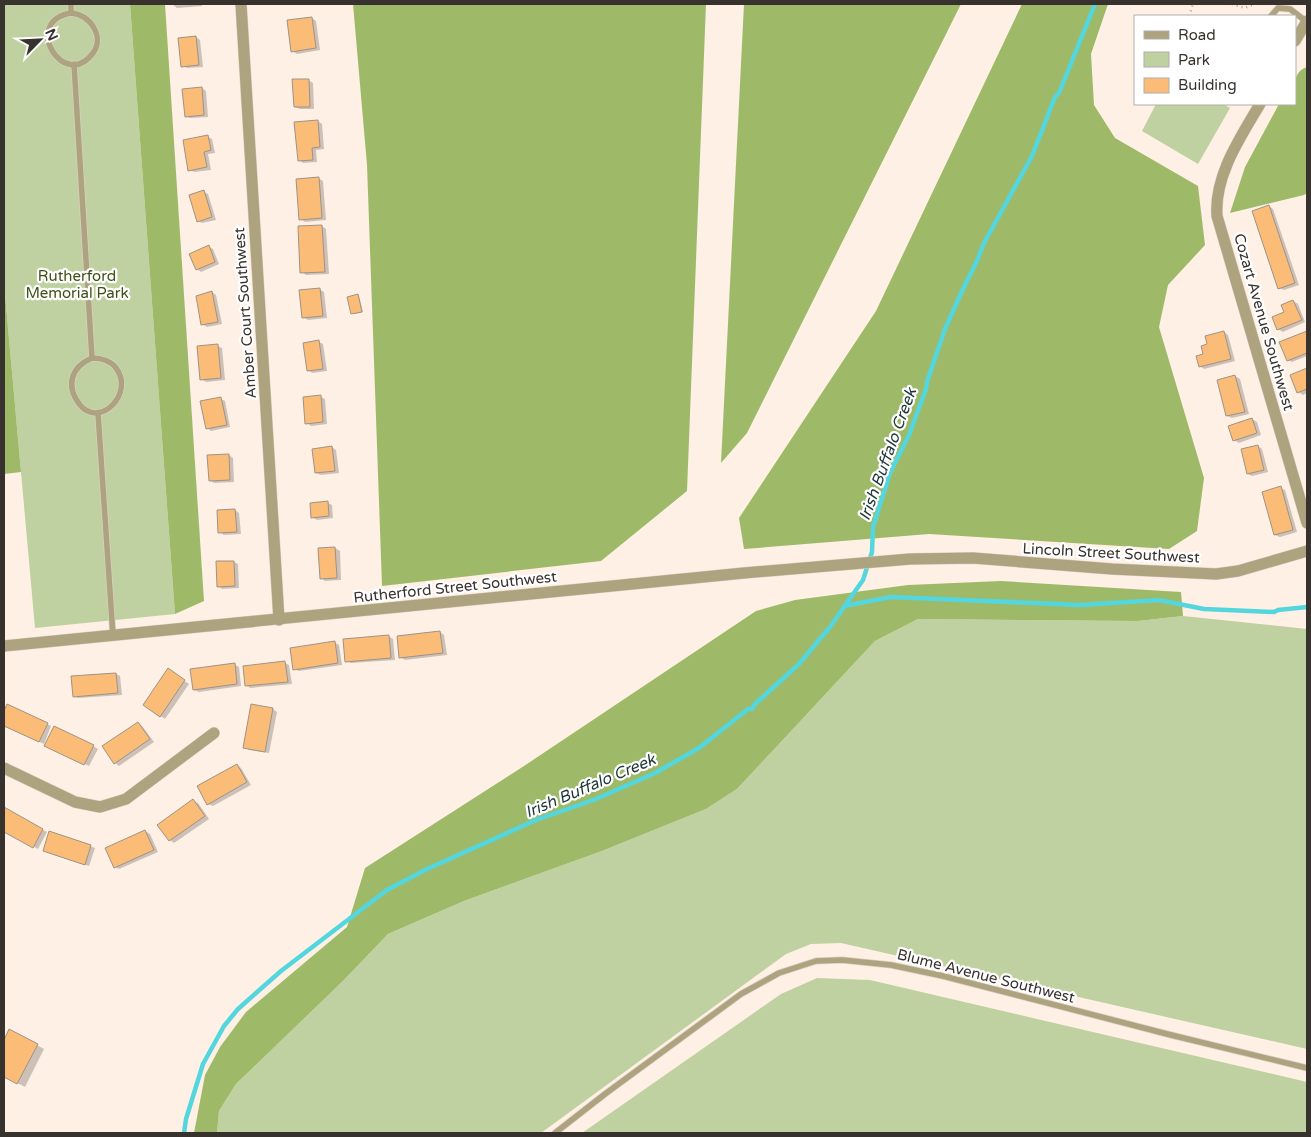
<svg xmlns="http://www.w3.org/2000/svg" width="1311" height="1137" viewBox="0 0 1311 1137" font-family="'Varela Round',sans-serif">
  <rect width="100%" height="100%" fill="#fff0e5"/>
  <g fill="#bfd1a0">
    <polygon points="4,4 130,4 175,614 35,628 4,283"/>
    <polygon points="1156,104 1223,104 1230,108 1198,164 1142,131"/>
    <polygon points="1183,616 1307,629 1307,1049 841,943 811,944 786,954 541,1133 217,1133 219,1111 236,1084 343,981 388,934 464,901 602,851 706,809 737,789 875,641 918,619 1138,621"/>
    <polygon points="817,978 870,980 1307,1082 1307,1133 582,1133 781,994"/>
  </g>
  <g fill="#9eba69">
    <polygon points="130,4 165,4 204,601 175,614"/>
    <polygon points="353,4 706,4 687,491 601,561 382,586 367,165"/>
    <polygon points="744,4 961,4 747,433 721,463"/>
    <polygon points="1022,4 1108,4 1091,54 1094,105 1115,138 1198,186 1205,245 1168,285 1159,327 1204,478 1197,531 1169,549 929,534 744,549 739,518 876,311"/>
    <path d="M1307 67V193L1304 195 1230 213 1245 167 1279 104H1295C1295 90 1291 72 1307 67Z"/>
    <polygon points="4,283 21,472 4,474"/>
    <polygon points="1001,581 1181,592 1183,616 1138,621 918,619 875,641 737,789 706,809 602,851 464,901 388,934 343,981 236,1084 219,1111 217,1133 194,1133 205,1075 220,1047 246,1012 347,927 365,868 524,766 756,611 795,600 908,585"/>
  </g>
  <g fill="#0003">
    <polygon points="172,4 202,4 202,6 177,8"/>
    <polygon points="312,18 316,21 320,50 297,54 292,51"/>
    <polygon points="196,37 200,40 203,67 187,68 183,66"/>
    <polygon points="308,80 313,83 314,109 300,109 295,107"/>
    <polygon points="202,88 206,91 208,117 190,118 186,116"/>
    <polygon points="318,121 322,124 324,149 316,150 317,162 303,163 299,160"/>
    <polygon points="208,137 212,139 215,153 208,154 211,170 194,172 190,170"/>
    <polygon points="318,178 323,181 326,220 305,222 301,219"/>
    <polygon points="204,192 208,194 216,220 202,223 198,221"/>
    <polygon points="1269,206 1273,209 1299,285 1284,290 1279,288"/>
    <polygon points="322,226 326,229 329,274 306,275 302,272"/>
    <polygon points="209,247 213,249 219,264 201,272 197,269"/>
    <polygon points="319,289 324,292 327,318 308,320 303,317"/>
    <polygon points="212,292 216,295 222,324 207,327 202,324"/>
    <polygon points="357,295 359,296 363,312 354,314 352,313"/>
    <polygon points="1293,301 1298,304 1305,322 1283,332 1278,329 1285,313"/>
    <polygon points="1224,332 1228,335 1235,361 1204,369 1200,366 1208,345"/>
    <polygon points="1307,332 1307,356 1292,362 1288,360"/>
    <polygon points="319,342 323,344 327,371 312,373 308,370"/>
    <polygon points="217,346 222,348 225,380 206,382 201,379"/>
    <polygon points="1307,369 1307,393 1303,395 1298,392 1291,376"/>
    <polygon points="1235,376 1240,379 1249,414 1232,418 1227,416"/>
    <polygon points="321,397 325,399 327,424 311,426 307,423"/>
    <polygon points="221,399 225,401 230,427 211,431 207,428"/>
    <polygon points="1252,419 1257,422 1261,435 1239,443 1234,440"/>
    <polygon points="1258,446 1262,449 1268,472 1252,476 1248,474"/>
    <polygon points="332,447 336,450 339,473 321,475 316,473"/>
    <polygon points="229,455 233,458 234,482 214,483 210,480"/>
    <polygon points="1281,488 1285,490 1297,532 1280,537 1275,535"/>
    <polygon points="328,503 332,505 333,518 317,520 312,517"/>
    <polygon points="235,510 239,513 241,534 224,535 219,532"/>
    <polygon points="335,548 340,551 341,580 325,581 321,578"/>
    <polygon points="234,562 238,564 239,588 222,589 218,586"/>
    <polygon points="440,632 444,635 447,655 405,660 400,657"/>
    <polygon points="388,636 393,639 395,660 351,663 347,661"/>
    <polygon points="334,642 339,645 342,665 299,671 294,669"/>
    <polygon points="285,663 289,665 292,684 250,688 246,685"/>
    <polygon points="235,665 239,667 241,686 199,692 194,690"/>
    <polygon points="172,673 189,684 165,719 144,705"/>
    <polygon points="116,674 120,676 122,695 78,698 74,696"/>
    <polygon points="8,706 51,726 44,744 4,726 4,714"/>
    <polygon points="273,709 277,712 269,753 249,750 245,747"/>
    <polygon points="138,723 142,726 154,742 119,766 115,763"/>
    <polygon points="93,746 98,749 89,766 50,748"/>
    <polygon points="237,765 241,768 251,785 213,806 208,804"/>
    <polygon points="193,801 198,803 209,819 174,843 170,840 159,825"/>
    <polygon points="4,809 47,832 38,849 4,830"/>
    <polygon points="145,831 150,834 158,852 119,869 115,867"/>
    <polygon points="50,832 95,848 89,866 48,853"/>
    <polygon points="10,1031 44,1049 25,1087 4,1076 4,1043"/>
  </g>
  <g fill="none" stroke-linecap="round" stroke-linejoin="round">
    <g stroke="#54d6de" stroke-width="4.5">
      <polyline points="844,606 891,597 1080,605 1159,600 1204,609 1274,612 1278,610 1307,607"/>
      <polyline points="184,1133 186,1119 203,1064 224,1026 238,1009 281,971 387,890 427,869 536,820 596,799 655,773 699,748 748,709 752,709 755,704 798,665 830,627 863,580 872,552 873,527 890,473 909,435 926,389 927,382 945,329 962,291 976,263 984,243 1032,156 1055,97 1059,93 1095,4"/>
    </g>
  </g>
  <g fill="#fbbc77" stroke="#9e9387">
    <polygon points="312,17 316,48 291,52 287,20"/>
    <polygon points="196,36 199,65 181,67 178,38"/>
    <polygon points="292,79 309,79 310,107 294,107"/>
    <polygon points="202,87 204,115 185,117 182,89"/>
    <polygon points="318,120 320,147 312,148 313,160 298,161 294,122"/>
    <polygon points="208,135 211,150 204,152 207,167 188,171 183,140"/>
    <polygon points="319,177 322,218 299,220 296,179"/>
    <polygon points="204,190 212,217 197,222 189,195"/>
    <polygon points="1269,205 1295,283 1278,289 1252,211"/>
    <polygon points="322,225 325,272 300,273 298,226"/>
    <polygon points="209,245 215,262 196,270 189,254"/>
    <polygon points="320,288 323,316 302,318 299,290"/>
    <polygon points="212,291 218,322 201,325 196,296"/>
    <polygon points="358,294 362,312 351,314 347,297"/>
    <polygon points="1293,300 1302,320 1277,330 1272,317 1284,312 1281,305"/>
    <polygon points="1224,331 1231,359 1199,367 1196,356 1203,354 1201,346 1207,344 1205,336"/>
    <polygon points="1307,331 1307,353 1287,361 1279,342"/>
    <polygon points="319,340 323,369 307,371 303,343"/>
    <polygon points="218,344 221,378 200,380 197,346"/>
    <polygon points="1307,368 1307,389 1297,393 1290,375"/>
    <polygon points="1235,375 1245,412 1226,416 1217,380"/>
    <polygon points="321,395 323,422 305,424 303,397"/>
    <polygon points="221,397 227,425 206,429 200,401"/>
    <polygon points="1252,418 1257,433 1233,441 1228,426"/>
    <polygon points="1258,445 1264,470 1247,474 1241,449"/>
    <polygon points="332,446 335,471 315,473 312,449"/>
    <polygon points="229,454 230,480 209,481 207,455"/>
    <polygon points="1281,486 1293,530 1274,535 1262,492"/>
    <polygon points="328,501 329,516 311,518 310,503"/>
    <polygon points="235,509 237,532 218,533 217,510"/>
    <polygon points="335,547 337,578 320,579 318,548"/>
    <polygon points="216,561 234,561 235,586 217,587"/>
    <polygon points="440,631 443,653 399,658 397,636"/>
    <polygon points="389,635 391,658 345,662 343,639"/>
    <polygon points="335,641 338,663 293,670 290,648"/>
    <polygon points="285,661 288,682 245,686 243,666"/>
    <polygon points="235,663 237,684 193,690 190,669"/>
    <polygon points="168,668 185,680 160,717 143,705"/>
    <polygon points="116,673 118,693 73,697 71,676"/>
    <polygon points="7,704 48,723 39,742 4,726 4,711"/>
    <polygon points="251,704 273,708 265,752 243,748"/>
    <polygon points="138,722 150,739 114,764 102,746"/>
    <polygon points="54,726 94,745 84,765 44,746"/>
    <polygon points="237,764 247,782 207,805 197,786"/>
    <polygon points="193,799 205,816 169,841 157,825"/>
    <polygon points="4,807 43,829 33,848 4,832"/>
    <polygon points="145,830 154,850 114,868 105,848"/>
    <polygon points="49,831 91,845 85,865 43,851"/>
    <polygon points="9,1029 38,1044 17,1084 4,1077 4,1040"/>
  </g>
  <g fill="none" stroke-linecap="round" stroke-linejoin="round">
    <defs>
      <g id="service">
        <polyline points="71,4 71,13"/>
        <path d="M71 13C90 14 105 37 93 53 65 92 20 22 71 13Z"/>
        <polyline points="1271,16 1278,8 1290,9 1307,22"/>
        <polyline points="74,64 92,358"/>
        <path d="M92 358C101 358 111 361 116 368 135 393 100 429 80 405 65 386 71 367 92 358Z"/>
        <polyline points="98,413 113,636"/>
        <polyline points="555,1133 605,1094 741,994 779,973 816,961 842,960 891,965 943,976 1171,1035 1307,1068"/>
      </g>
      <g id="minor">
        <polyline points="241,4 279,620"/>
        <polyline points="1295,41 1307,21"/>
        <path d="M1260 104C1240 138 1214 176 1217 216L1307 523"/>
        <polyline points="4,646 744,573 910,559 973,558 1112,569 1216,574 1238,571 1307,551"/>
        <polyline points="4,768 75,802 100,807 126,799 214,733"/>
      </g>
    </defs>
    <use href="#service" stroke="#dbcec4" stroke-width="7"/>
    <use href="#minor" stroke="#dbcec4" stroke-width="12"/>
    <g stroke="#a99e96" stroke-width="2.5" stroke-dasharray="1 4" stroke-linecap="butt">
      <polyline points="1232,4 1245,8 1254,4"/>
      <polyline points="1189,16 1193,4"/>
    </g>
    <use href="#service" stroke="#ada37f" stroke-width="5.5"/>
    <use href="#minor" stroke="#ada37f" stroke-width="11"/>
  </g>
  <g text-anchor="middle" stroke-width="4.5" stroke-linejoin="round" paint-order="stroke">
    <g font-size="15" fill="#3e5015" stroke="#fff">
      <text x="77" y="281">Rutherford<tspan x="77" dy="17">Memorial Park</tspan></text>
    </g>
    <g font-size="15" fill="#38322e" stroke="#fff">
      <text transform="translate(245 313) rotate(-94)" y="5">Amber Court Southwest</text>
      <text transform="translate(1264 322) rotate(74)" y="5">Cozart Avenue Southwest</text>
      <text transform="translate(1111 553) rotate(3)" y="5">Lincoln Street Southwest</text>
      <text transform="translate(455 587) rotate(-6)" y="5">Rutherford Street Southwest</text>
      <text transform="translate(986 976) rotate(14)" y="5">Blume Avenue Southwest</text>
    </g>
    <g font-size="16" font-style="italic" fill="#1f3637" stroke="#fff">
      <text transform="translate(887 454) rotate(-70)" y="6">Irish Buffalo Creek</text>
      <text transform="translate(590 785) rotate(-23)" y="6">Irish Buffalo Creek</text>
    </g>
  </g>
  <rect width="1311" height="1137" fill="none" stroke="#38322e" stroke-width="10"/>
  <rect x="1134" y="15" width="162" height="90" fill="#ffffff" stroke="#afadab"/>
  <rect x="1144" y="31" width="25" height="8" fill="#ada37f" stroke="#afadab"/>
  <text x="1178" y="40" font-size="15" fill="#38322e">Road</text>
  <rect x="1144" y="52" width="25" height="15" fill="#bfd1a0" stroke="#afadab"/>
  <text x="1178" y="65" font-size="15" fill="#38322e">Park</text>
  <rect x="1144" y="78" width="25" height="15" fill="#fbbc77" stroke="#afadab"/>
  <text x="1178" y="90" font-size="15" fill="#38322e">Building</text>
  <g transform="translate(40 40) rotate(66)" stroke="#ffffff" stroke-width="4" paint-order="stroke">
  <path d="M0-4L9 19L0 12L-9 19Z" fill="#38322e"/>
  <text y="-8" font-size="14" font-weight="bold" text-anchor="middle" fill="#38322e">N</text>
  </g>
</svg>
